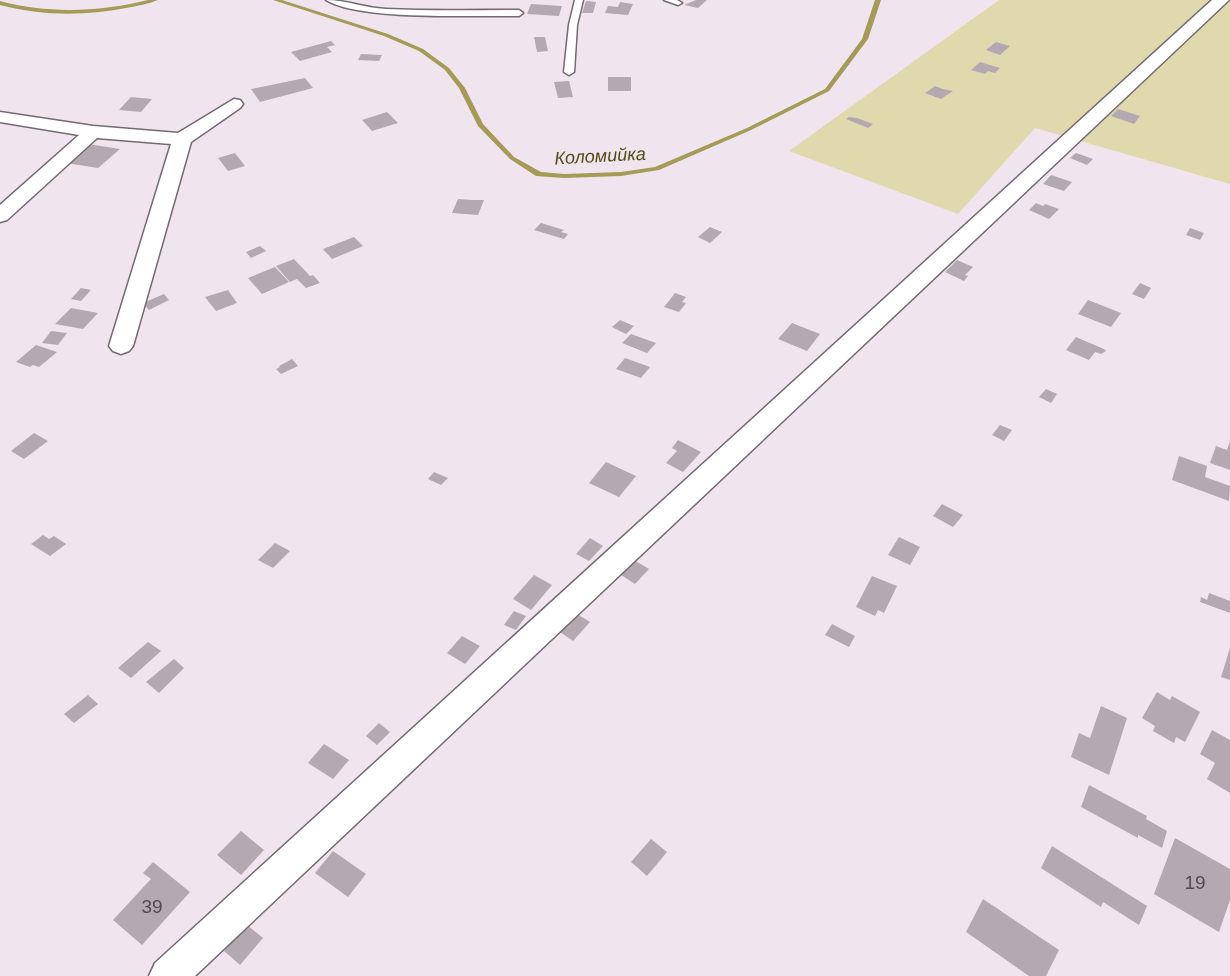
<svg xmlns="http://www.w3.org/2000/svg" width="1230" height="976" viewBox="0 0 1230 976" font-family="Helvetica,sans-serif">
  <rect width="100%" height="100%" fill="#f0e5ee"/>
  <polygon fill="#e0d9ad" points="999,0 1230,0 1230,184 1035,128 958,214 789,151"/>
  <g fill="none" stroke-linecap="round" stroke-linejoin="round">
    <g fill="#a59a56" fill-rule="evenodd">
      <path d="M148 0H158C148 4 137 6 126 8 84 16 41 16 0 5V1C48 14 100 12 148 0Z"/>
      <polygon points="273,0 282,0 388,34 423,49 449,68 465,88 483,124 514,157 541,172 564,174 621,172 655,167 747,128 825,89 862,39 875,0 881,0 868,39 829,91 751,130 659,170 621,176 564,178 536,176 510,159 478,126 459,88 445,70 419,51 384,36"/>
    </g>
  </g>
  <g fill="#b3a9b1">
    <polygon points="696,0 707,0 698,8 684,5"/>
    <polygon points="586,1 596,2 593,13 582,13"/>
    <polygon points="620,2 633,4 628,15 605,13 608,6 618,7"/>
    <polygon points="531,4 562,6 559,16 527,14"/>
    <polygon points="534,37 545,37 548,51 537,52"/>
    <polygon points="331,41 335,45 327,47 332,52 300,61 291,52"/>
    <polygon points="996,42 1010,46 1000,55 986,50"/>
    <polygon points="361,54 382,55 379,61 358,60"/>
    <polygon points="980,62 1000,68 995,73 988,71 985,74 971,70"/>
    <rect x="608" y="77" width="23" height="14"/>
    <polygon points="305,78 313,88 260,102 251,89"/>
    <polygon points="569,81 573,97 558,98 554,82"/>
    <polygon points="935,86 943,89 953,91 941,99 925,93"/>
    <polygon points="131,97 152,99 141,112 119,110"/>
    <polygon points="1118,109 1140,116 1134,124 1111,116"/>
    <polygon points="387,112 398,123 372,131 362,120"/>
    <polygon points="849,117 857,118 873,124 868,128 846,119"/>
    <polygon points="88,144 120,149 98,168 66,163"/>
    <polygon points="235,153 245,166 228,171 218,158"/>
    <polygon points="1076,153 1093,159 1087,165 1070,158"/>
    <polygon points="1051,175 1072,182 1064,191 1043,184"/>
    <polygon points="458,199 472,200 484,200 478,215 452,213"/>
    <polygon points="1036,203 1043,206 1045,204 1059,209 1049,219 1029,210"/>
    <polygon points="541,223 564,230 561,232 568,234 564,239 534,230"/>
    <polygon points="710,227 722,232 710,243 698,237"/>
    <polygon points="1190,228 1204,233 1200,240 1186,235"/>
    <polygon points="354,237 363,246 332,259 323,249"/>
    <polygon points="260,246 266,251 251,258 246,252"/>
    <polygon points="294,259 310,276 313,275 320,283 306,288 297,279 290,282 276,266"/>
    <polygon points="957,260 973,267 965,275 968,276 964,281 945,272"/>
    <polygon points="275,267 289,282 262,294 248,278"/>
    <polygon points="1140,283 1151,288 1144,299 1132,294"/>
    <polygon points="81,288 91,290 81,301 71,299"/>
    <polygon points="228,290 237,303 216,311 205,297"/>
    <polygon points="675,293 686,297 682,302 686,303 679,312 664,307"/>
    <polygon points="164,294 169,300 149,310 143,303"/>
    <polygon points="1088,300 1121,313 1111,327 1078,314"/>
    <polygon points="71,308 98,313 83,329 55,324"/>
    <polygon points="620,320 634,326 626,334 612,327"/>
    <polygon points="792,323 820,334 807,351 778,339"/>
    <polygon points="51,331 67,333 58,345 42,343"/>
    <polygon points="631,334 656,343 647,353 622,343"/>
    <polygon points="1076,337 1104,349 1106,351 1101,354 1095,352 1089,360 1066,350"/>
    <polygon points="36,345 57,352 39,367 33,365 30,367 16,362"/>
    <polygon points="625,358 650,367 641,378 616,369"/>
    <polygon points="292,359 298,366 281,374 276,369 280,367 279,366"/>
    <polygon points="1046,389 1057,394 1051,403 1039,397"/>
    <polygon points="1000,425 1012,430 1004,441 992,435"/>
    <polygon points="34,433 48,441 24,459 11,451"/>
    <polygon points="678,440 701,452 683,472 666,463 677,451 672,448"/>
    <polygon points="1230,441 1230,470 1210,463 1216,446 1227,450"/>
    <polygon points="1179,456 1207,466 1205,477 1230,486 1229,501 1172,480"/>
    <polygon points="606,462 636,476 619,497 589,483"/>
    <polygon points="434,472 448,478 441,485 428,479"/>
    <polygon points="942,504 963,515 953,527 933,516"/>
    <polygon points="43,535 49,539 54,536 66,544 50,556 31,544"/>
    <polygon points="899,537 920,547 910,565 888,555"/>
    <polygon points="590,538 603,546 589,561 576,554"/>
    <polygon points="275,543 290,551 273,568 258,560"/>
    <polygon points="629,557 649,569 635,584 615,571"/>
    <polygon points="534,575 552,585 531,610 513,599"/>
    <polygon points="872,576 897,586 884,613 878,610 875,616 856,607"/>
    <polygon points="1209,593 1230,601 1230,613 1200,602 1201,597 1207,600"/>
    <polygon points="514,611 526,616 516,630 504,625"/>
    <polygon points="577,614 590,622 573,641 560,632"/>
    <polygon points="832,624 855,636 849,647 825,635"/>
    <polygon points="462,636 480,646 465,664 447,653"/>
    <polygon points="148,642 161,651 131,678 118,668"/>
    <polygon points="1230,648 1230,680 1221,677"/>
    <polygon points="174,659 184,668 159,693 146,682"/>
    <polygon points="1157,692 1170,700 1172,696 1200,712 1185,742 1176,737 1174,743 1153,731 1155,726 1142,718"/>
    <polygon points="88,695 98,704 74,723 64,714"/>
    <polygon points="1101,706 1127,718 1109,775 1071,757 1079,733 1090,738"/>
    <polygon points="379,723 390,732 377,745 366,736"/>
    <polygon points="1212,730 1230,740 1230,793 1207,779 1215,763 1200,754"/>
    <polygon points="324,744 349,760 333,779 308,763"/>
    <polygon points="1089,785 1147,816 1146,819 1167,831 1162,848 1138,835 1138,838 1081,807"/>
    <polygon points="241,831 264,850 241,875 217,855"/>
    <polygon points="1175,838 1230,869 1230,900 1219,932 1154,894"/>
    <polygon points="651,839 667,852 647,876 631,862"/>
    <polygon points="1052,846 1147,906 1139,925 1103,902 1101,907 1041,868"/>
    <polygon points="333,851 366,874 348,897 315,873"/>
    <polygon points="153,862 190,892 142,945 113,920 151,879 143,873"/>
    <polygon points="983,899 1059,950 1046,976 1029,976 966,932"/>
    <polygon points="247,925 263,938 240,965 224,951"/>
  </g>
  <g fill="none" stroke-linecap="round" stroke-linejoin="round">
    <defs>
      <g id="lane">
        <path d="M326 0C346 0 365 8 386 9 430 11 475 10 519 10L523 13 519 16C475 15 359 21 326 0Z"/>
        <polygon points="575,0 583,0 577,25 574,72 569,75 564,72 569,25"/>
        <polygon points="664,0 677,0 682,3 678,5"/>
      </g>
      <g id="street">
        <polygon points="1212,0 1229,0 195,976 149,976 155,963"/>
        <polygon points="234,99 240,100 243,104 240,108 191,142 133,346 129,351 121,354 113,351 109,346 171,144 97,138 7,220 0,222 0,205 79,135 0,122 0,112 93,126 178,133"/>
      </g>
    </defs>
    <use href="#lane" stroke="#746a72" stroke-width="3"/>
    <use href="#street" stroke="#746a72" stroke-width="3"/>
    <use href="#lane" fill="#fff" fill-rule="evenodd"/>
    <use href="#street" fill="#fff" fill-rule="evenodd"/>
  </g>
  <g text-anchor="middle" stroke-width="7" stroke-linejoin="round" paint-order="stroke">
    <g font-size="18" font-style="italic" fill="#544c17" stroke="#f0e5ee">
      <text transform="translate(600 156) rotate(-3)" y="6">Коломийка</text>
    </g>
    <g font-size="19" fill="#514b50">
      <text x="1195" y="889">19</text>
      <text x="152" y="913">39</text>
    </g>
  </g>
</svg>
